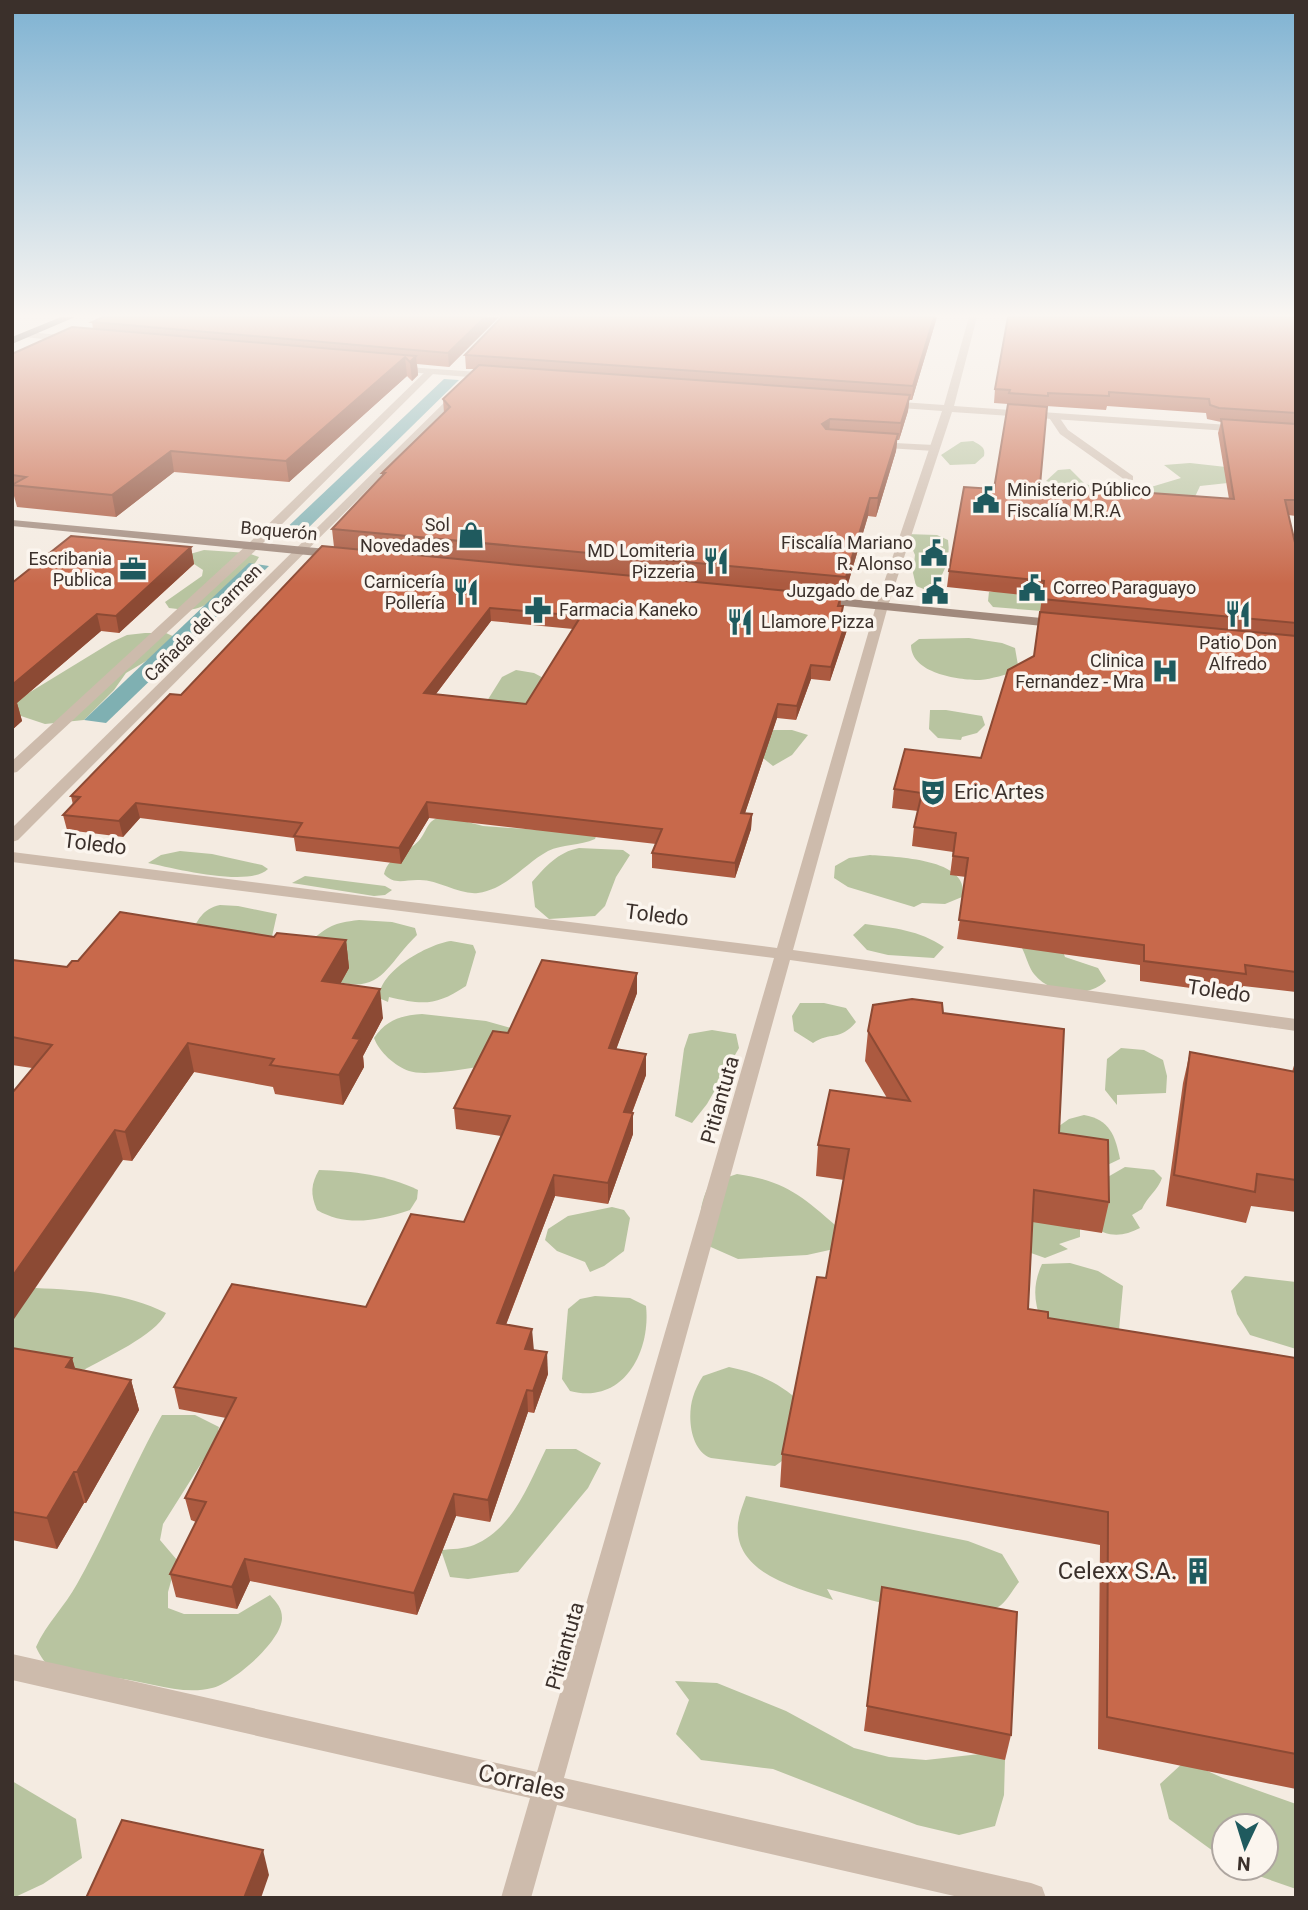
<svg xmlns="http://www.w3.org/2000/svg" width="1308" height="1910" viewBox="0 0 1308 1910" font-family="Roboto,sans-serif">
  <rect width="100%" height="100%" fill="#f4ebe1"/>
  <g fill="#b8c4a0">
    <path d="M973 441C980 445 986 447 984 456L975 464 950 465 941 455 961 442Z"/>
    <polygon points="1190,463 1235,468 1237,482 1200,486 1193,501 1149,497 1147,492 1151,487 1181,478 1164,465"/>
    <polygon points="1070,469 1085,484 1113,491 1070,488 1046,481 1058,470"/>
    <path d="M906 534 937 535 948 540C951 560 944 577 929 591L916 586 913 573 915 555Z"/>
    <path d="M204 550 248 553 259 557C248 576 218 602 198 608 189 611 178 609 169 608L165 602 202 576 203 570 194 564 190 554Z"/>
    <polygon points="1004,590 1035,594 1045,599 1042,611 993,607 988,601 989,592"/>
    <polygon points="145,633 166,633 177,638 173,645 126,673 114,690 84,720 45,724 18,715 13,706 22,697 112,642 127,635"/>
    <path d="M969 638 1002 643 1015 648 1019 671C1007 674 992 679 980 680 957 680 911 673 911 645L919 639Z"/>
    <polygon points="516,670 534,673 549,681 542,711 487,701 502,677"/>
    <polygon points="930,710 946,710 982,716 985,725 977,733 962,737 961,740 938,738 929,729"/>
    <polygon points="772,730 792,730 808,735 792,755 773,766 763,758"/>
    <path d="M439 817H448L483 826 597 834 595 839C580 846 562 844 548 851 524 864 507 889 478 893 459 895 439 880 420 880 406 879 395 886 384 874 389 854 410 853 421 838 428 828 427 822 439 817Z"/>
    <path d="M579 848 623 850 630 855 616 877 605 906 595 916 549 919 535 907 532 882C545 867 558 852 579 848Z"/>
    <path d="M180 851 212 854 262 865 268 869C249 888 173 868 148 863L161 855Z"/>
    <path d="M870 855C894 857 972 858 962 897L945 904 922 903 914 907 848 887 834 878 835 866 849 858Z"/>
    <polygon points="305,876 385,886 392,890 385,895 374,896 292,883"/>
    <path d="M220 905 238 906 277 914 271 941 190 935C198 920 202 909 220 905Z"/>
    <path d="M359 920 392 922 415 928 417 935C385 966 382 996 331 980L310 941C330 926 332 923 359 920Z"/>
    <path d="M865 924C894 928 919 930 944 947L934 958 888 955 867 950 853 935Z"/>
    <path d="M1055 930 1065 957 1098 968 1106 981C1087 999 1051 995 1034 974 1029 968 1026 956 1022 948Z"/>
    <path d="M451 941 473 945 476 952 466 986C436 1006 423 1005 389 997L388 1002 379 998C379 971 428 944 451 941Z"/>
    <path d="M800 1003H824L846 1008 856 1022C839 1042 831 1031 813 1043L794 1031 792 1016Z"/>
    <path d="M422 1014 486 1021 511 1028 496 1064C477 1067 426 1077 409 1071 395 1066 379 1052 374 1038 386 1020 402 1015 422 1014Z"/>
    <polygon points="712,1030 736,1034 739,1048 707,1104 692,1123 675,1116 684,1049 689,1034"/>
    <polygon points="1121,1048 1144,1050 1163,1060 1167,1076 1166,1093 1117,1095 1117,1105 1105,1090 1107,1059"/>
    <path d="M1084 1115C1110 1120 1115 1135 1120 1159L1099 1169 1052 1131 1069 1119Z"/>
    <path d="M1125 1167 1154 1170 1162 1178C1158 1190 1147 1197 1142 1209L1132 1215 1140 1228C1123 1237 1107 1238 1092 1225L1106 1178Z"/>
    <path d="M319 1170C352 1171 388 1175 418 1190L417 1199 410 1210C377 1221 346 1227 317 1210 310 1194 311 1184 319 1170Z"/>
    <path d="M737 1174C787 1181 804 1198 841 1230L834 1249 807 1255 738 1259 704 1244C698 1220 699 1205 710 1183Z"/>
    <polygon points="994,1196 1080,1217 1080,1237 1059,1244 1068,1249 1045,1258 1017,1248"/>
    <polygon points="612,1207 624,1210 630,1218 624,1251 604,1266 590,1272 585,1262 557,1251 545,1240 548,1229 568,1216"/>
    <path d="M1070 1263 1098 1271 1123 1286 1119 1330 1052 1349C1040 1317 1027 1297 1042 1264Z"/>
    <polygon points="1245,1276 1296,1282 1296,1349 1250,1335 1237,1314 1231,1291"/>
    <path d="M36 1288C80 1290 127 1293 166 1313 155 1336 106 1357 82 1371L84 1369 70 1373 12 1365V1292Z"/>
    <path d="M595 1296 630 1298 646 1306C651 1352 623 1405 570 1391L562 1379 568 1309 580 1299Z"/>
    <path d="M729 1367C759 1373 779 1383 802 1403L800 1448 775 1466 711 1458C690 1450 687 1416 693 1397 695 1390 699 1382 703 1376Z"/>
    <path d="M162 1415H195L219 1427 216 1440 163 1524 160 1540 177 1560 168 1592V1608L184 1614H238L270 1595C277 1603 282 1608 282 1618 282 1641 233 1683 212 1688 182 1696 146 1681 116 1678 100 1676 71 1677 56 1671 47 1667 40 1656 36 1647 46 1624 65 1606 77 1584 108 1529 131 1470 162 1415Z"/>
    <path d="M546 1449H576L601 1463 588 1488 518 1572 468 1579 450 1577 441 1550C451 1549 465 1549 474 1545 513 1529 529 1483 546 1449Z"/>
    <path d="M746 1496 968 1541 1002 1554 1019 1582C1013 1589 1006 1603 998 1607 954 1629 873 1599 827 1589L833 1600C796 1587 733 1574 738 1523 739 1514 743 1505 746 1496Z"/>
    <polygon points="675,1681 717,1683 786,1711 854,1748 889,1757 926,1760 998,1752 1005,1760 1004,1795 995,1826 959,1835 917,1825 773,1769 701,1760 676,1734 689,1700"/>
    <polygon points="1185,1761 1223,1778 1296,1804 1296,1889 1236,1868 1266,1868 1266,1826 1224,1826 1224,1859 1169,1819 1160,1784"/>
    <polygon points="12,1781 76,1819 82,1858 43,1884 13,1898"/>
  </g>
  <g fill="#7fb0b2">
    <polygon points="444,379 459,380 299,537 279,535"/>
    <polygon points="249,563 269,566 106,723 84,720"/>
  </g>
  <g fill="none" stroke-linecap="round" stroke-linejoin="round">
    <g fill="#cdbbac" fill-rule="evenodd">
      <polygon points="428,369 436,371 257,549 17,772 12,773 12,761 249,543"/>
      <polygon points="456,391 464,393 18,840 12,842 12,828"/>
      <polygon points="1049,414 1057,414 1068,430 1133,476 1133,480 1125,480 1060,434 1048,416"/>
      <polygon points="875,442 934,445 939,448 934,451 871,447 870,445"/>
    </g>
    <g fill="#cdbbac" fill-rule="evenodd">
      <polygon points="969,317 977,317 954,406 1243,426 1248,429 1243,432 952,412 888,606 793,950 1296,1019 1296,1031 790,960 564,1778 1031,1883 1042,1887 1046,1898 963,1898 557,1805 531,1898 501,1898 530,1798 12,1680 12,1654 537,1772 774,958 12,862 12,852 777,948 876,606 942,411 887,407 882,404 887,401 944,405"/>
      <polygon points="27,332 71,336 75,339 71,342 24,337 24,333"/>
      <polygon points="392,366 493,373 498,376 493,379 395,371 392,370"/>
    </g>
    <g fill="#a18a7d" fill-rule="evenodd">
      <polygon points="12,520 338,550 344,554 338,558 12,526"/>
      <polygon points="819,596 1062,620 1068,624 1062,628 815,603 815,597"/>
    </g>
    <polygon fill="#5c4a42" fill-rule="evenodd" points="61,317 75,317 12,344 12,337"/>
  </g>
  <g fill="#ac5a40" fill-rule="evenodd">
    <polygon points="499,317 449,367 417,364 418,375 412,381 407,376 289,482 174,472 116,517 17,507 14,496 12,496 12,354 93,329 92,322"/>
    <path d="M937 317 912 400H909L908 411 899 440H897L896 451 876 517 868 516 844 597H841V606L843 616H848L847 630 830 681 811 679 796 720 777 718 745 813 752 814 751 829 735 878 652 868V853L656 844 429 818 401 864 296 851 294 838 140 818 123 837 67 830 63 815 73 805 71 796 181 695 334 547 332 529 382 476V473L444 413 443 399 474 369H466L465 355ZM491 621 573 629 526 704 436 694Z"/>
    <path d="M1296 317V516L1288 515 1296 547V992L1243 986 1241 995 1140 981V965L957 939 966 877 950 875 953 852 912 846 914 827 918 811 892 808 894 789 981 758 1034 656 1042 597 947 587 949 571 994 489 1008 404 994 403 995 389ZM1046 406 1106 410 1107 406 1206 413 1207 419 1221 422 1218 433 1229 499 1040 485Z"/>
    <polygon points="191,547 194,564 119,633 101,631 17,703 22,721 12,730 12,583"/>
    <polygon points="274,937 346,940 349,968 340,984 383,1018 363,1056 364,1067 343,1105 275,1094 273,1087 194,1072 132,1161 123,1160 32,1068 12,1065 12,960 67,967 78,961"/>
    <polygon points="637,973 637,993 616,1049 646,1054 646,1075 632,1113 633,1113 633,1134 608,1204 555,1196 506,1325 534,1350 548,1374 534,1413 528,1412 490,1522 456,1516 417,1615 250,1581 237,1609 176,1597 170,1574 196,1522 191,1520 185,1498 226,1418 179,1409 174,1387 366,1307 464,1222 501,1136 456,1129 454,1108 508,1033"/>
    <polygon points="943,1013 1059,1133 1109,1202 1102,1233 1032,1222 1028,1309 1048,1318 1296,1358 1296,1789 1098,1749 1100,1545 780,1487 782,1454 826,1278 844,1180 816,1176 818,1145 887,1098 865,1061 868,1031"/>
    <polygon points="1190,1052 1292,1072 1296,1059 1296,1212 1251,1206 1246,1223 1166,1206 1183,1083"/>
    <polygon points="12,1348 72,1358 75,1369 131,1380 139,1410 86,1503 84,1503 57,1549 12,1540"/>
    <polygon points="882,1587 1011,1735 1005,1760 864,1731"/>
  </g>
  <g fill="#8c4a34">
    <polygon points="485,317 499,317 449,367 448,353"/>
    <polygon points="934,317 937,317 912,400 913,386"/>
    <polygon points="416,356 418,375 412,381 410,362"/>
    <polygon points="405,357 407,376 289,482 286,461"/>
    <polygon points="910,395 908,411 899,440 901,423"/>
    <polygon points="830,419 829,436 822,424"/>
    <polygon points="898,434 896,451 876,517 878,498"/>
    <polygon points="171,451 174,472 116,517 112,495"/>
    <polygon points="870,498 868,516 844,597 846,577"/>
    <polygon points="191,547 194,564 119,633 116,616"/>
    <polygon points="490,608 491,621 426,707 424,693"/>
    <polygon points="97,614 101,631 12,707 12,685"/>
    <polygon points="848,616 847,630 830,681 831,667"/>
    <polygon points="811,665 811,679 796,720 797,706"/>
    <polygon points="17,703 22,721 12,730 12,707"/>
    <polygon points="778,704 777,718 740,828 741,813"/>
    <polygon points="427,802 429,818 401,864 399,848"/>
    <polygon points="136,803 140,818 123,837 119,821"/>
    <polygon points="752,814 751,829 735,878 735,863"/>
    <polygon points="346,940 349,968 326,1010 322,981"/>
    <polygon points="637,973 637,993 609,1069 609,1048"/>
    <polygon points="380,989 383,1018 363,1056 364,1067 343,1105 339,1075 353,1038"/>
    <polygon points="188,1043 194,1072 132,1161 125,1132"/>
    <polygon points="646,1054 646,1075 624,1133 624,1112"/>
    <polygon points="633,1113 633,1134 608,1204 608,1183"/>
    <polygon points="115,1130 123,1160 12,1322 12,1277"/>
    <polygon points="554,1175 555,1196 498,1345 497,1323"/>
    <polygon points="532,1329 534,1351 525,1349"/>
    <polygon points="547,1352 548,1374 534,1413 533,1391"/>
    <polygon points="72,1358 81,1389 66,1367"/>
    <polygon points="131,1380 139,1410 86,1503 77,1472"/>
    <polygon points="527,1390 528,1412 490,1522 488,1500"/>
    <polygon points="74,1472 84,1503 57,1549 47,1518"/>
    <polygon points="454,1494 456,1516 417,1615 414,1593"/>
    <polygon points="245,1559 250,1581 237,1609 232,1587"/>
    <polygon points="263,1850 269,1875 261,1898 244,1898"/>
  </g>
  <g fill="#c8694b" stroke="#8c4a34" stroke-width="2" fill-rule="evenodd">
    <polygon points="103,317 485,317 448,353 92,322"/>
    <polygon points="502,317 934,317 913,386 465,355"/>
    <polygon points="1008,317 1296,317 1296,413 1219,408 1210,405 1209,399 1109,392 1109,396 1048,393 1048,396 1009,393 1010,390 995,389"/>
    <polygon points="72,327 416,356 410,362 405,357 286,461 171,451 112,495 12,485 26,477 12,475 12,354"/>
    <polygon points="479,365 910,395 901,423 830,419 822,424 826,429 898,434 878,498 870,498 846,577 332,529 385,473 382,473 450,407 443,399"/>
    <polygon points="1008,404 1047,407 1040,485 1234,499 1221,419 1296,424 1296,500 1285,500 1296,547 1296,623 1042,599 1044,581 949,571 964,487 994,489"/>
    <polygon points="71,536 191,547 116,616 97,614 12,685 12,583"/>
    <path d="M322 546 841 596 838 606H843L841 616H848L831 667 811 665 797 706 778 704 741 813 752 814 735 863 652 853 662 829 427 802 399 848 294 836 302 823 136 803 119 821 63 815 80 797 71 796 170 694 181 695ZM490 608 581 616 526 704 424 693Z"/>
    <polygon points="1040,612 1296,636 1296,972 1245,965 1246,974 1144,961 1144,945 959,920 968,858 953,856 956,833 914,827 922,793 894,789 905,749 981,758 1008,670 1034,656"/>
    <polygon points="120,912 274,937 277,933 346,940 322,981 380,989 353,1038 360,1039 339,1075 270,1065 274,1059 188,1043 125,1132 115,1130 12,1277 12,1093 52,1045 12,1037 12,960 67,967 72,961 78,961"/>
    <polygon points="542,960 637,973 609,1048 646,1054 624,1112 633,1113 608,1183 554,1175 497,1323 532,1329 525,1349 547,1352 533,1391 527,1390 488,1500 454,1494 414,1593 245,1559 232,1587 170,1574 206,1502 185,1498 236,1398 174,1387 232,1284 366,1307 411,1214 464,1222 510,1116 454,1108 493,1031 508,1033"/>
    <polygon points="912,999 942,1003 943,1013 1064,1029 1059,1133 1108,1140 1109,1202 1034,1190 1028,1309 1048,1312 1048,1318 1296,1358 1296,1754 1107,1717 1108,1512 782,1454 817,1277 826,1278 849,1149 818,1145 830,1090 910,1101 868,1031 873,1005"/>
    <polygon points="1190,1052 1296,1072 1296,1180 1257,1174 1255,1192 1174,1175"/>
    <polygon points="12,1348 72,1358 66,1367 131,1380 77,1472 74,1472 47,1518 12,1512"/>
    <polygon points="882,1587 1017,1612 1011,1735 867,1706"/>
    <polygon points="122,1820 263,1850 244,1898 86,1898"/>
  </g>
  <linearGradient id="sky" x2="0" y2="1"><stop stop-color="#7eb2d2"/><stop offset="0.54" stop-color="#faf6f2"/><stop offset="1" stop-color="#faf6f2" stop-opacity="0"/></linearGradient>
  <rect width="1308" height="584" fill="url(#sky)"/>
  <defs>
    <symbol id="civic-bare" viewBox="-9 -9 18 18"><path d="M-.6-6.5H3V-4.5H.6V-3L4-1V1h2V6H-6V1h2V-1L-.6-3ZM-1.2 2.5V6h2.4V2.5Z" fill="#1f5a5e" stroke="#fbf5ee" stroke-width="2.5" paint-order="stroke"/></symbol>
    <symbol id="shop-bare" viewBox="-9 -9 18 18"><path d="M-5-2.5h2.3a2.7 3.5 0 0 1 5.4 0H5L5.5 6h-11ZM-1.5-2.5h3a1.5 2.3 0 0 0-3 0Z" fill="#1f5a5e" stroke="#fbf5ee" stroke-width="2.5" paint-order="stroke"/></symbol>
    <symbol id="restaurant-bare" viewBox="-9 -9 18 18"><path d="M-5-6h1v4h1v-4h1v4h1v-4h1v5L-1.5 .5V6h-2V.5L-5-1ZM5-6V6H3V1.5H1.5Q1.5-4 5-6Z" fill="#1f5a5e" stroke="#fbf5ee" stroke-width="2.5" paint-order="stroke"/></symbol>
    <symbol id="office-bare" viewBox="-9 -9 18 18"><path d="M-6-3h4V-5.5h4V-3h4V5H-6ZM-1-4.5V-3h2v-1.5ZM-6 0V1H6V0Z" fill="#1f5a5e" stroke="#fbf5ee" stroke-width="2.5" paint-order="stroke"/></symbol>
    <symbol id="pharmacy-bare" viewBox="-9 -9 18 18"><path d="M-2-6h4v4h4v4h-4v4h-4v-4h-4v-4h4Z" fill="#1f5a5e" stroke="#fbf5ee" stroke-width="2.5" paint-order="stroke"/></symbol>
    <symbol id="hospital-bare" viewBox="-9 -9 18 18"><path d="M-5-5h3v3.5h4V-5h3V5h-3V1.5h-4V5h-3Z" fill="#1f5a5e" stroke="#fbf5ee" stroke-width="2.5" paint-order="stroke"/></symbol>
    <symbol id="theatre-bare" viewBox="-9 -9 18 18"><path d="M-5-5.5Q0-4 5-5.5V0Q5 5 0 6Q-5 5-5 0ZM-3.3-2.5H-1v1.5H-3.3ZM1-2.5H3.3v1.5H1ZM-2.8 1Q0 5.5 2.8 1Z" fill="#1f5a5e" stroke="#fbf5ee" stroke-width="2.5" paint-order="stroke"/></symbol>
    <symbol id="building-bare" viewBox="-9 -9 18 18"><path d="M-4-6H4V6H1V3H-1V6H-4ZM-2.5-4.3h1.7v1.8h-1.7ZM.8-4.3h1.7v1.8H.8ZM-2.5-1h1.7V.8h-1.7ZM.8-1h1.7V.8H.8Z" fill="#1f5a5e" stroke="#fbf5ee" stroke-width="2.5" paint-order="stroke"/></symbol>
  </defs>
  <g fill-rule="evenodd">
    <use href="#civic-bare" x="967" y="481" width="38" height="38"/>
    <use href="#shop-bare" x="452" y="516" width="38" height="38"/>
    <use href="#civic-bare" x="915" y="534" width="38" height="38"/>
    <use href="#restaurant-bare" x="697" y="542" width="38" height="38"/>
    <use href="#office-bare" x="114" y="550" width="38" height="38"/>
    <use href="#civic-bare" x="1013" y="569" width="38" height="38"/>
    <use href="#civic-bare" x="916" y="572" width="38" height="38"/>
    <use href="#restaurant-bare" x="447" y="573" width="38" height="38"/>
    <use href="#pharmacy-bare" x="519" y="591" width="38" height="38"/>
    <use href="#restaurant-bare" x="1219" y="595" width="38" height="38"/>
    <use href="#restaurant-bare" x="721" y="603" width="38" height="38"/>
    <use href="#hospital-bare" x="1146" y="652" width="38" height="38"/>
    <use href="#theatre-bare" x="914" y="773" width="38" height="38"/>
    <use href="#building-bare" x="1179" y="1552" width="38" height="38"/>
  </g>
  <g text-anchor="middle" stroke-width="7" stroke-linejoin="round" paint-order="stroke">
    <g font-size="18" fill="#3b302b" stroke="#fbf5ee" text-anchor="end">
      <text x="1007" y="496" text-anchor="start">Ministerio Público<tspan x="1007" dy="21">Fiscalía M.R.A</tspan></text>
      <text x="450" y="531">Sol<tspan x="450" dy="21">Novedades</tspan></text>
      <text x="913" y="549">Fiscalía Mariano<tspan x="913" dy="21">R. Alonso</tspan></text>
      <text x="695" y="557">MD Lomiteria<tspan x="695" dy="21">Pizzeria</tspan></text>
      <text x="112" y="565">Escribania<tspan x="112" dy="21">Publica</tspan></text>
      <text x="445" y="588">Carnicería<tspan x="445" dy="21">Pollería</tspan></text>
      <text x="1053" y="594" text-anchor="start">Correo Paraguayo</text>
      <text x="914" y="597">Juzgado de Paz</text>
      <text x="559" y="616" text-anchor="start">Farmacia Kaneko</text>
      <text x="761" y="628" text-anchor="start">Llamore Pizza</text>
      <text x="1238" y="649" text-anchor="middle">Patio Don<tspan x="1238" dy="21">Alfredo</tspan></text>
      <text x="1144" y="667">Clinica<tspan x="1144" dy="21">Fernandez - Mra</tspan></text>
    </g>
    <g font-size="18" fill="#3b302b" stroke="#fbf5ee">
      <text transform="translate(279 531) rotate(5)" y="6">Boquerón</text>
      <text transform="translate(203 623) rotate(-45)" y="6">Cañada del Carmen</text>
    </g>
    <g font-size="21" fill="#3b302b" stroke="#fbf5ee" text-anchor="start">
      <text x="954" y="799">Eric Artes</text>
    </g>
    <g font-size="21" fill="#3b302b" stroke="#fbf5ee">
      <text transform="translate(95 844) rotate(7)" y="7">Toledo</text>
      <text transform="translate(657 915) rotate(7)" y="7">Toledo</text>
      <text transform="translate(1219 991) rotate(8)" y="7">Toledo</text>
      <text transform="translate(720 1100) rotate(-74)" y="7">Pitiantuta</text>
      <text transform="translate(565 1646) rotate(-74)" y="7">Pitiantuta</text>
    </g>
    <g font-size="24" fill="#3b302b" stroke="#fbf5ee" text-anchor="end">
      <text x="1177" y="1579">Celexx S.A.</text>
    </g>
    <g font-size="24" fill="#3b302b" stroke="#fbf5ee">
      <text transform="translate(522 1782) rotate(13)" y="8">Corrales</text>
    </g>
  </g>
  <rect width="1308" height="1910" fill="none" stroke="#3b302b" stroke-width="28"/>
  <g transform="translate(1245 1847) rotate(184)"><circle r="33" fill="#fbf5ee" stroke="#aea6a0" stroke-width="2"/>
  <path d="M0-5L12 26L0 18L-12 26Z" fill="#1f5a5e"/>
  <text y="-10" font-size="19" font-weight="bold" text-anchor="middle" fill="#3b302b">N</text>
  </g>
</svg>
